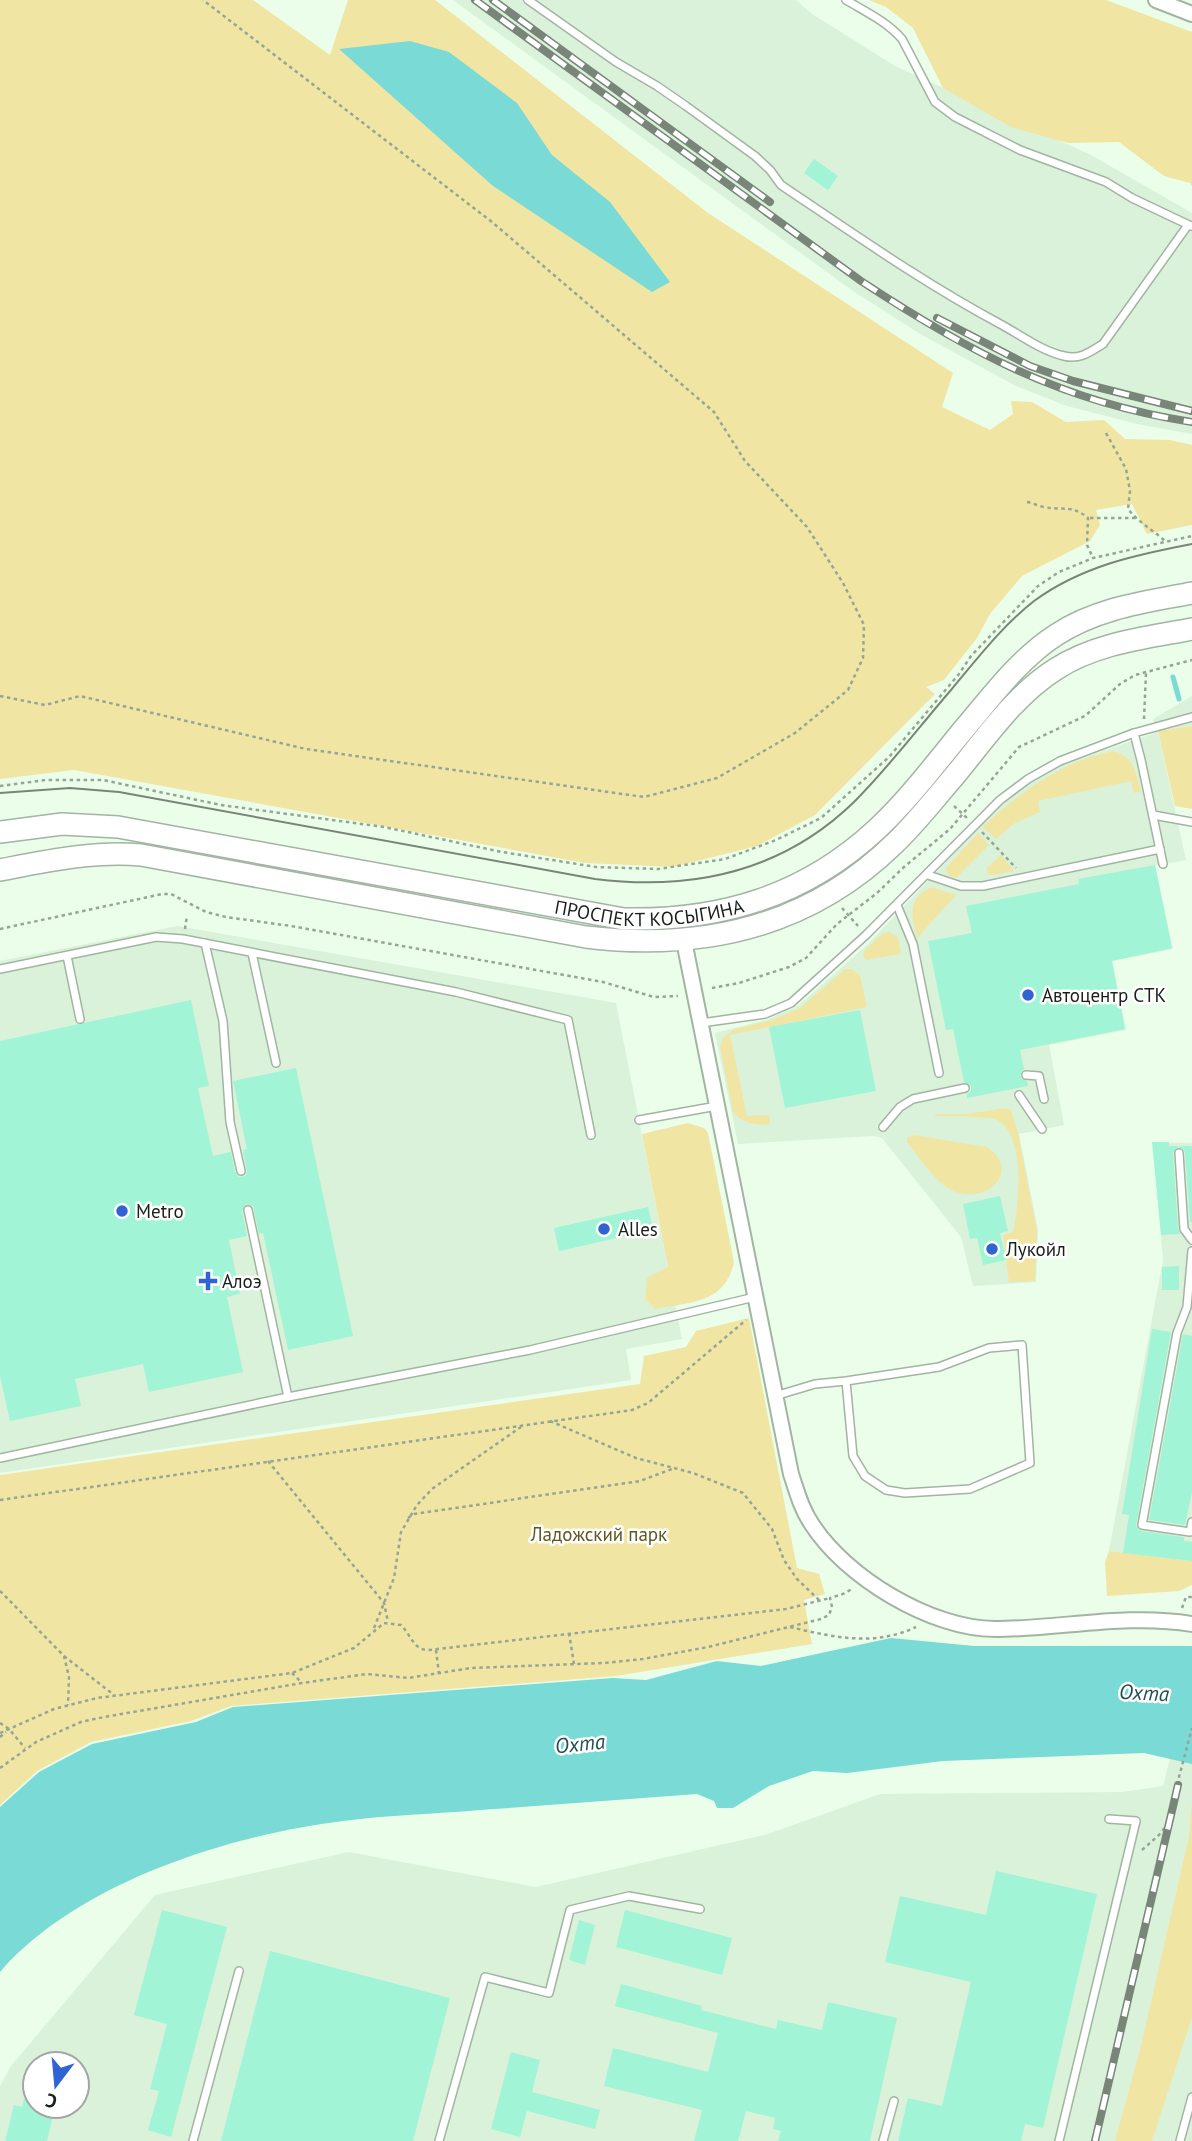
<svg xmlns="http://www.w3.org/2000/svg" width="1192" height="2141" viewBox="0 0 1192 2141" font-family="'PT Sans',sans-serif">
  <rect width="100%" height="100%" fill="#eafeea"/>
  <g fill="#d9f2d9" fill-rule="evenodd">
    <polygon points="453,0 796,0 812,14 895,66 1091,155 1192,213 1192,434 1137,424 1067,406 1016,386 922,335 853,291"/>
    <polygon points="1192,696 1192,726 1158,732 1186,860 1155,866 1173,949 1112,961 1126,1030 1049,1045 1064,1125 1019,1134 1038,1230 1036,1282 973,1286 961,1237 882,1138 873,1136 738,1144 715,1033 766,1020 799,1005 869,943 1002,803 1029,784 1062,765 1158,732 1153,719"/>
    <polygon points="177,926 616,1003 682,1339 626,1349 631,1380 0,1473 0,961"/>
    <polygon points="1153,1142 1192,1143 1192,1561 1109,1551 1163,1260"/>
    <path d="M1192 1673V2141H0V2086L11 2066 155 1895 349 1852 536 1887 768 1834 880 1794 1123 1792 1163 1786ZM35 2064H77V2106H35Z"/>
  </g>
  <g fill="#f1e5a4">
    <polygon points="0,0 253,0 330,55 348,0 435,0 708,213 953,373 942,407 990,430 1013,414 1011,401 1032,402 1066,422 1104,420 1125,439 1170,440 1192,445 1192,525 1147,534 1132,504 1096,510 1100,525 1090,541 1022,576 990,614 977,638 944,680 926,687 935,694 815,815 757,846 673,867 585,863 74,770 0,779"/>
    <polygon points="869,0 1106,0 1192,32 1192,186 1190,183 1164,176 1119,142 1068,143 1011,127 943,88 913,28 886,7"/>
    <polygon points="1192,726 1192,809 1175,806 1158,731"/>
    <path d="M1113 751C1135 757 1135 772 1141 791L1134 793 1131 781 1038 801 1040 812 1015 823 996 839 982 827C1019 793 1062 761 1113 751Z"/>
    <polygon points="978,833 989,845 956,878 948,875 946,868"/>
    <polygon points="1001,855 1014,871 993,875 987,874 987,868"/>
    <path d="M932 887 956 895 917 938C911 916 907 897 932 887Z"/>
    <polygon points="889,932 898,937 901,954 866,960 863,955 864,951 883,933"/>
    <path d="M845 969H852L860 976 867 1007 730 1035 747 1116 769 1115 770 1124C756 1125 743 1124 733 1112L720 1047 723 1038 733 1030 772 1020 800 1008Z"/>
    <path d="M1006 1108 1011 1110 1018 1133 1037 1231 1035 1281 1009 1282 1003 1235 1013 1232C1019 1205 1027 1133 995 1119 986 1116 947 1117 935 1116V1114H967Z"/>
    <path d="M688 1123 704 1128 708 1133 734 1262C725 1304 690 1302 655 1309L645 1299 647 1278 668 1267 642 1134Z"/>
    <path d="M914 1135 987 1147C1022 1171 987 1203 956 1192 936 1185 920 1158 907 1142V1138Z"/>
    <polygon points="749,1318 797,1568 819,1574 825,1594 804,1600 812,1644 616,1676 231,1706 191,1721 91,1742 37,1771 0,1805 0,1475 640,1384 644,1356 686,1347 696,1331"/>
    <polygon points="1109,1551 1192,1561 1192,1585 1179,1591 1107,1596 1105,1562"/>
    <polygon points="1192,1801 1192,2017 1152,2141 1115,2141 1140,2050 1189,1837"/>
  </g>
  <g fill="#79dad6">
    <polygon points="410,41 449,52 517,103 552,155 610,202 670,282 652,292 493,186 339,49"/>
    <path d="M891 1638 974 1646H1192V1764L1144 1753 943 1761 847 1773 813 1771 769 1786 733 1808H717L714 1801 697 1794C625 1799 553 1805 480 1810 435 1814 388 1815 343 1821 229 1835 77 1883 0 1972V1807L39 1772 92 1744 196 1722 233 1707 613 1678 646 1680 717 1661 761 1666Z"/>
  </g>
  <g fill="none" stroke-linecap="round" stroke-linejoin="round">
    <polyline stroke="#79dad6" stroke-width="5" points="1173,677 1179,699"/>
  </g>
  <g fill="#a2f4d6">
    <polygon points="814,159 838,176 828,190 804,173"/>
    <polygon points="1155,865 1172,948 1112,961 1125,1029 1020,1050 1024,1069 1021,1072 1020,1077 1027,1081 1028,1086 967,1098 967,1094 971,1091 971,1086 964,1082 953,1029 946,1030 928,941 972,933 966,906 1079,884 1078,879"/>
    <polygon points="191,1000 209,1086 198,1088 213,1156 231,1152 235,1172 239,1177 245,1176 247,1172 243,1150 247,1149 233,1081 296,1068 353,1336 288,1350 263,1233 259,1234 253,1206 246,1204 242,1211 247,1236 229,1240 240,1294 227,1297 243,1372 149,1392 143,1364 75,1379 81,1406 10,1421 0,1376 0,1041"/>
    <polygon points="860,1010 876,1091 785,1108 769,1027"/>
    <polygon points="1152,1142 1169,1142 1169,1146 1192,1146 1192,1222 1190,1222 1185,1152 1182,1148 1178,1147 1173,1153 1178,1229 1180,1234 1161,1235"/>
    <polygon points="1000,1196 1008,1231 1000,1233 1006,1260 983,1265 977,1238 970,1239 963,1204"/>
    <polygon points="648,1207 653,1230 559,1251 554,1228"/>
    <polygon points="1179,1266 1179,1290 1162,1290 1162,1267"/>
    <polygon points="1152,1329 1171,1332 1136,1526 1141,1531 1184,1537 1184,1541 1192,1542 1192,1561 1123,1553 1129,1515 1122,1514"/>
    <polygon points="1183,1334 1192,1336 1192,1492 1185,1525 1149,1520"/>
    <polygon points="996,1871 1097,1894 1043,2128 1025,2124 1021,2141 898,2141 908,2098 942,2106 971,1982 885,1962 900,1896 986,1915"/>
    <polygon points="162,1910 227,1927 171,2137 148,2130 159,2091 150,2089 167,2024 134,2015"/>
    <polygon points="625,1910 732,1938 722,1975 616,1947"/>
    <polygon points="579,1920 595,1925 585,1965 569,1960"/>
    <polygon points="270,1951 450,1998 413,2141 221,2141"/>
    <polygon points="621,1984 702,2006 701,2010 776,2029 778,2020 822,2030 828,2002 897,2018 870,2141 778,2141 781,2131 773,2129 775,2118 746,2111 738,2141 694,2141 702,2110 604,2086 613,2048 708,2072 718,2033 615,2006"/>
    <polygon points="511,2052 540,2060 532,2092 600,2110 595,2129 527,2111 520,2137 491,2129"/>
    <polygon points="30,2073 35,2074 35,2106 55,2106 47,2141 5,2141 14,2105 22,2107"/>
  </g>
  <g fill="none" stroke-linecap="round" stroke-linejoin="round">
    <defs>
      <g id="service">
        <path d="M528 0 616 62 657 86 686 106 755 156 770 170 781 185C854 234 925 284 1002 325 1022 336 1042 351 1064 356 1080 360 1090 352 1103 344L1188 225"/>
        <path d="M846 0C866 12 886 21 902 39L935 102 955 117 1020 150 1106 182 1132 198 1191 226"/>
        <polyline points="1134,733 1192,717"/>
        <polyline points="1153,815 1192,822"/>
        <polyline points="928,875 961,886 983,886 1160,849"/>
        <polyline points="897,905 913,944 939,1073"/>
        <polyline points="205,943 223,1021 230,1122 241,1171"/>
        <polyline points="252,953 276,1063"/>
        <polyline points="67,956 80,1019"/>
        <polyline points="0,969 156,937 183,939 456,992 568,1020 591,1135"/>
        <polyline points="701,1023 765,1014 791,1003 866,935 1000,800 1028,779 1060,761 1134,733 1141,760 1163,864"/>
        <polyline points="1026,1075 1039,1076 1044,1099"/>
        <polyline points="1019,1095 1042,1129"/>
        <polyline points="639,1120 717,1106"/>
        <polyline points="883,1127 900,1107 913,1099 965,1088"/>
        <polyline points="1179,1153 1184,1229 1192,1240"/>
        <polyline points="248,1210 288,1397"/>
        <polyline points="1192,1251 1187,1307 1177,1333 1142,1525 1190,1532 1192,1522"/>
        <polyline points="775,1396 815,1384 846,1381 853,1456 865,1476 886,1490 905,1493 970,1489 1030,1463 1022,1345 989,1348 939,1367 846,1381"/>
        <polyline points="0,1458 288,1397 530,1350 755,1297"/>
        <polyline points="193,2141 239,1971"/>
        <polyline points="439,2141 485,1977 549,1993 570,1910 629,1896 700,1909"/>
        <polyline points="883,2141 894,2101"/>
        <polyline points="1059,2141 1136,1821 1109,1819"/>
        <polyline points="1180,2141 1192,2097"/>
      </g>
      <g id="minor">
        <polyline points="1156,0 1192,14"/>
        <path d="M684 941 791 1474C797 1492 801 1508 811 1523 845 1577 931 1629 995 1629 1060 1629 1127 1613 1192 1624"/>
      </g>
      <g id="primary">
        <path id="s1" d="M0 832 62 824 118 827 624 919C721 921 805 896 877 829 909 799 936 763 964 729 992 696 1019 659 1056 635 1097 608 1145 602 1192 593"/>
        <path d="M0 870C47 861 93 851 141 855L586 937C702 951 809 927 894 844 915 824 932 802 951 780 983 742 1013 696 1056 669 1096 643 1145 638 1192 629"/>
      </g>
    </defs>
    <use href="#service" stroke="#a2b4a2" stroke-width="10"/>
    <use href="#minor" stroke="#a2b4a2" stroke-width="18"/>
    <use href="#primary" stroke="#a2b4a2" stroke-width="24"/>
    <g stroke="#96a596" stroke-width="2.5" stroke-dasharray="3.5 3.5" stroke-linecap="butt">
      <path d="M1106 433 1126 469 1130 491 1128 509C1138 522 1153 530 1165 541"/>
      <path d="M1027 502C1033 503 1038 506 1044 507 1063 511 1071 504 1088 518L1087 545 1093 558"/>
      <polyline points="1090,518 1136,518"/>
      <polyline points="0,696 45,705 80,696 306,749 644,797 717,778 795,733 848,690 863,658 864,625 843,583 807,527 745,461 714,412 492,222 203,0"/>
      <polyline points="1144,719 1146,673"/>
      <polyline points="0,786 46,780 103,780 221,805 384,827 502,852 596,867 658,869 725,859 776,840 821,818 889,757 959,674 971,656 1038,586 1059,572 1093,558 1192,536"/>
      <polyline points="954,806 967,818"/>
      <polyline points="982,832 1016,868"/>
      <polyline points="842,908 858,926"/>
      <polyline points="0,929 162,894 171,894 206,912 226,917 291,926 603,982 654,997 678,996"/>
      <polyline points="185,929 187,915"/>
      <polyline points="712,988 739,983 789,967 806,958 837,924 877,893 904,867 950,829 1019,747 1085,716 1120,684 1135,675 1192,660"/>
      <polyline points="550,1421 636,1458 693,1473 743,1493 772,1529 784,1560 797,1579 819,1600"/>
      <polyline points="268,1461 384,1603 388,1622"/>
      <polyline points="0,1500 632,1410 648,1403 746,1320"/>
      <polyline points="408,1518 414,1514 640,1481 672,1469"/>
      <polyline points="0,1591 64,1656 69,1677 68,1705"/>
      <polyline points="1182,1608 1186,1597 1192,1597"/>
      <path d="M790 1627C833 1637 874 1647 916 1627"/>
      <polyline points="374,1628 394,1578 401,1532 417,1505 432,1489 521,1427"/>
      <polyline points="569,1633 574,1664"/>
      <polyline points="436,1650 439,1674"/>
      <polyline points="64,1656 114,1695"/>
      <polyline points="292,1673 302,1683"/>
      <polyline points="0,1723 9,1729 25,1748"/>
      <path d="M0 1733 54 1709 97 1698 292 1673 354 1648 384 1623 401 1625C411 1635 414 1651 429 1650L786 1609 830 1598"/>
      <polyline points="0,1737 6,1732"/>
      <polyline points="0,1768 36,1742 81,1722 104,1717 302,1683 367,1674 408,1678 471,1668 604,1663 643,1659 708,1647 821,1619 829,1615 832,1607 830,1598 843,1594 852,1589"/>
      <polyline points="1142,1850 1159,1835 1166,1826 1192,1728"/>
    </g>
    <use href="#service" stroke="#fff" stroke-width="7"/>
    <use href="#minor" stroke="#fff" stroke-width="14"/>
    <use href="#primary" stroke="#fff" stroke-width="21"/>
    <path stroke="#798579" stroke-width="2" d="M0 793 70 788 119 792 595 879C692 891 782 872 854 802 889 767 919 727 951 690 977 659 1002 626 1034 601 1082 566 1135 555 1192 544"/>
    <defs>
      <g id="rail">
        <path d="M475 0 861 281C969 352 1062 402 1192 422"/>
        <polyline points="493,0 770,202"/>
        <polyline points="937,318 1030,366 1073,381 1192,411"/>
        <polyline points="1095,2141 1178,1785"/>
      </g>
    </defs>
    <use href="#rail" stroke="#798579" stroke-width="8"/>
    <use href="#rail" stroke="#fff" stroke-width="5" stroke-dasharray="16" stroke-linecap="butt"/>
  </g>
  <g fill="#3064d3" stroke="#fff" stroke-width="2.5">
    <circle cx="1028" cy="995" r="7"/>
    <circle cx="122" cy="1211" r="7"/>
    <circle cx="604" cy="1229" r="7"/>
    <circle cx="992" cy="1249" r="7"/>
    <path d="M204.5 1270.5h7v7h7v7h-7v7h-7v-7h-7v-7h7z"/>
  </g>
  <g text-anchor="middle" stroke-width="5" stroke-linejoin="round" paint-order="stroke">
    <g font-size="19" fill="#19201a" stroke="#fff">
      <text dy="7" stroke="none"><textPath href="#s1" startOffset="658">ПРОСПЕКТ КОСЫГИНА</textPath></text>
    </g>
    <g font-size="19" fill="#19201a" stroke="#fff" text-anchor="start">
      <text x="1042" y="1002">Автоцентр СТК</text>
      <text x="136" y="1218">Metro</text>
      <text x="618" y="1236">Alles</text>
      <text x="1006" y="1256">Лукойл</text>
      <text x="222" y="1288">Алоэ</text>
    </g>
    <g font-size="19" fill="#605621" stroke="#fff">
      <text x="599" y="1541">Ладожский парк</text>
    </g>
    <g font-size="21" font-style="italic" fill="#234f4e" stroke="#fff">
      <text transform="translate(1144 1693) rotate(3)" y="7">Охта</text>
      <text transform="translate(580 1744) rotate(-6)" y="7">Охта</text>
    </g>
  </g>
  <g transform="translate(56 2085) rotate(196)"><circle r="33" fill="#ffffff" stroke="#a3a6a3" stroke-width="2"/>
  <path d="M0-5L12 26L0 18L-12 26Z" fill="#3064d3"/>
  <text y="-10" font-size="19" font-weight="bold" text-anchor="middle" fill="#19201a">С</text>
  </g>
</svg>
